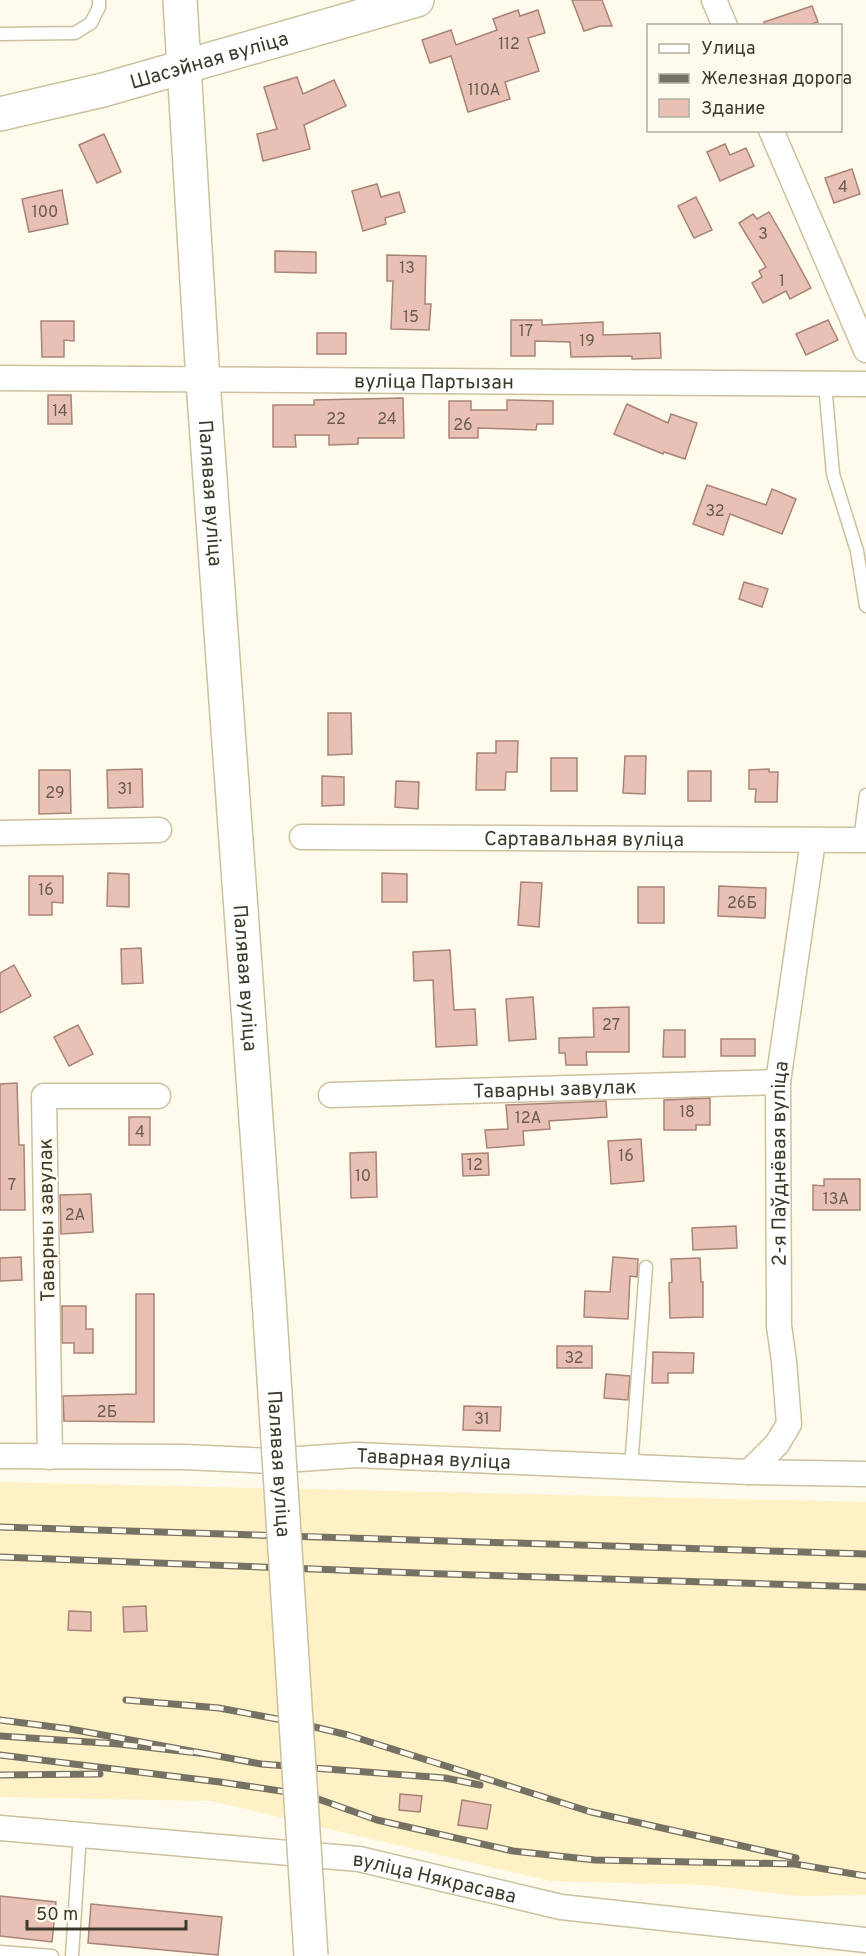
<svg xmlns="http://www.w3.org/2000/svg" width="866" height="1956" viewBox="0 0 866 1956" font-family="Overpass,sans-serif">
  <rect width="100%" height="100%" fill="#fffbec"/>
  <polygon fill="#fdf1c5" points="0,1482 866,1502 866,1895 800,1896 704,1885 550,1881 211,1801 0,1797"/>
  <g fill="#e8c1b4" stroke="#a88478" stroke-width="1.5">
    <polygon points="572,0 602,0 612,26 600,26 584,31"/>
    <polygon points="812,6 818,22 806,26 765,26 764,22"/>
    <polygon points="518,10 520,16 538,10 545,33 528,38 539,71 505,82 510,99 468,112 451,56 430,63 422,40 451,30 456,45 497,30 493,19"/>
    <polygon points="297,77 303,94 334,80 346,106 304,125 310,149 263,161 257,134 277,129 264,87"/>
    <polygon points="104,134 121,172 97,183 79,145"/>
    <polygon points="725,144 730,155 746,148 754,166 720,181 707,152"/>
    <polygon points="852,169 860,194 834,203 825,178"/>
    <polygon points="377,184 381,197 399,192 405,212 385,218 386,224 363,231 352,191"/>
    <polygon points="62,190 68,224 29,232 22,199"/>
    <polygon points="696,197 712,230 694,238 678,206"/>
    <polygon points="769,212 784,238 811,288 790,299 786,291 763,303 752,283 762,277 759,271 766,267 739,223 753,214 757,219"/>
    <polygon points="275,251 316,252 316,273 275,272"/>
    <polygon points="387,255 426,256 425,304 431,304 429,330 391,329 393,281 387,281"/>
    <polygon points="511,320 542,320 542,325 603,322 603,335 660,333 661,358 632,359 632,356 571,357 570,342 535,341 535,356 511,356"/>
    <polygon points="828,320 838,340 806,355 796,334"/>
    <polygon points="41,321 74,321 74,341 64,340 64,357 42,357"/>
    <rect x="317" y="333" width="29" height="21"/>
    <polygon points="48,395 71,395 72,424 48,424"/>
    <polygon points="403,398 404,438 358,438 358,444 329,445 329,435 295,435 296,447 273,447 273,405 314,405 314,400"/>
    <polygon points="507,400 553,401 553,424 537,424 536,430 478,428 478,438 449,438 449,401 471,401 471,410 507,410"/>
    <polygon points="627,404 668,423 671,414 697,423 685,459 664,452 663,454 614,434"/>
    <polygon points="707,485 766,505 772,489 796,499 782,534 730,514 723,535 693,524"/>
    <polygon points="744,582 768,589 762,607 739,599"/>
    <polygon points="328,713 351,713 352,754 328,755"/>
    <polygon points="496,741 518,741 517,772 506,772 505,790 476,790 477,753 496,753"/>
    <polygon points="625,756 646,756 645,794 623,793"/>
    <rect x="551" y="758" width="26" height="33"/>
    <polygon points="142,769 143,807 108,808 107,770"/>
    <polygon points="769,769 769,772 778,772 777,802 755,802 756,789 749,789 749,770"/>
    <polygon points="39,770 70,770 71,813 39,814"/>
    <rect x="688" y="771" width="23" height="30"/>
    <polygon points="322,776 344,777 344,805 322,806"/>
    <polygon points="396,781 419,782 418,809 395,807"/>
    <polygon points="108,873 129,874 129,907 107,906"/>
    <polygon points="382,873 407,874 407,902 382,902"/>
    <polygon points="29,876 63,876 63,903 52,902 52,915 29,915"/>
    <polygon points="521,882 542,883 539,927 518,925"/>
    <polygon points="719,886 766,888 765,918 718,916"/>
    <rect x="638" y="887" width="26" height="36"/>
    <polygon points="141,948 143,983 122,984 121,949"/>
    <polygon points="450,950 454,1010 475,1009 477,1045 436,1047 433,980 414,981 413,952"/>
    <polygon points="14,965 31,996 0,1013 0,973"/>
    <polygon points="533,997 536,1039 509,1041 506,999"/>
    <polygon points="629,1007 629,1052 586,1052 587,1065 566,1065 565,1053 559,1053 559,1038 594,1037 593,1008"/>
    <polygon points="78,1025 93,1054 69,1066 54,1037"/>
    <polygon points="664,1030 685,1030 685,1057 663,1057"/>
    <rect x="721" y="1039" width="34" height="17"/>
    <polygon points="17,1083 19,1145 24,1145 25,1210 0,1210 0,1084"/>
    <polygon points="710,1098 710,1125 696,1125 696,1130 664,1130 664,1100"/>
    <polygon points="606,1101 607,1117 549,1121 550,1129 523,1131 524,1145 487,1148 485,1130 508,1129 506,1105"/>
    <rect x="129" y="1117" width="21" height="28"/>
    <polygon points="641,1139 644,1181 611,1184 608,1141"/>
    <polygon points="376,1152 377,1197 351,1198 350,1153"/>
    <polygon points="488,1153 489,1175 463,1176 462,1154"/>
    <polygon points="824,1179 860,1179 860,1210 813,1210 813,1185 824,1186"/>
    <polygon points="91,1194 93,1232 61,1234 60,1195"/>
    <polygon points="736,1226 737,1248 693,1250 692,1228"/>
    <polygon points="21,1257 22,1280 0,1281 0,1258"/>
    <polygon points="613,1257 638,1259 637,1277 630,1276 628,1319 584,1317 585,1291 610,1292"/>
    <polygon points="700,1258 701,1282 703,1282 703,1317 670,1318 669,1283 672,1282 671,1259"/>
    <polygon points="136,1294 154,1294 154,1422 64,1421 63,1396 136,1394"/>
    <polygon points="62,1306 86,1306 86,1329 93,1329 93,1353 74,1353 74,1343 62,1343"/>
    <rect x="557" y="1346" width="35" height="22"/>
    <polygon points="653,1352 694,1353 693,1373 668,1373 668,1383 652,1383"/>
    <polygon points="606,1374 630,1376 628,1400 604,1398"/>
    <polygon points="464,1406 501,1407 500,1431 463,1430"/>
    <polygon points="146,1606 147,1631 124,1632 123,1607"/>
    <polygon points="69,1611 91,1612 91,1631 68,1630"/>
    <polygon points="400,1794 422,1796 420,1812 399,1810"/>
    <polygon points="462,1800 491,1805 487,1829 458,1825"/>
    <polygon points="0,1896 56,1902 52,1942 0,1936"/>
    <polygon points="91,1904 222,1917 218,1955 88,1943"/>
  </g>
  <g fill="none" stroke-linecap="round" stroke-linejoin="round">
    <defs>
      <g id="lane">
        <polyline points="0,34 75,33 91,23 99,7 99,0"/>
        <polyline points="825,384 833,474 857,551 866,606"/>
        <polyline points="860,840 866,795"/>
        <polyline points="631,1468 646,1267"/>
        <polyline points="0,1952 52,1956"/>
        <polyline points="72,1956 80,1834"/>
      </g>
      <g id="street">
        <polyline points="714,0 725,26"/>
        <polyline points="771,130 866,350"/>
        <path id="s1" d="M0 378 866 384"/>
        <polyline points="0,833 159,830"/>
        <path id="s2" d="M302 837 866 840"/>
        <path id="s3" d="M331 1095 778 1082"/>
        <path id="s4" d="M0 1456 184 1457 271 1461 356 1455 749 1472 866 1474"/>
        <polyline points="50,1457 44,1096 158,1096"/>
        <path id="s5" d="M749 1472 777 1444 789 1424 784 1361 779 1326 778 1082 813 841"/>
        <path id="s6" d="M0 1828 359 1859 561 1907 866 1940"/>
      </g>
      <g id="secondary">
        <path id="s7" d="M180 0 203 381 269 1300"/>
        <path id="s8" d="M0 114 103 90 417 0"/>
      </g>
    </defs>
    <use href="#lane" stroke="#cbc19e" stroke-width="15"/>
    <use href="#street" stroke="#cbc19e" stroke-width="27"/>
    <use href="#secondary" stroke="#cbc19e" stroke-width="36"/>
    <use href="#lane" stroke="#fff" stroke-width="12"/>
    <use href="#street" stroke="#fff" stroke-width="24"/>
    <use href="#secondary" stroke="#fff" stroke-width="33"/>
    <defs>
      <g id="rail">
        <polyline points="0,1527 866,1554"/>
        <polyline points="0,1557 444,1574 866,1587"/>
        <polyline points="126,1700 219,1708 298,1723 348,1735 591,1812 796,1858"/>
        <polyline points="0,1720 70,1729 207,1754 119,1744 0,1736"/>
        <polyline points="207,1754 261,1764 445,1778 480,1785"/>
        <polyline points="0,1755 220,1782 307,1795 377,1820 513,1851 595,1860 795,1864 866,1876"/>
        <polyline points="0,1775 100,1774"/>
      </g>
    </defs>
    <use href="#rail" stroke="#767263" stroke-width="7"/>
    <use href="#rail" stroke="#fffbec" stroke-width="4.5" stroke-dasharray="14" stroke-linecap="butt"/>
    <defs>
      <g id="secondary-bridge">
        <path id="s9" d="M269 1300 311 1956"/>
      </g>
    </defs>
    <use href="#secondary-bridge" stroke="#cbc19e" stroke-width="36" stroke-linecap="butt"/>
    <use href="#secondary-bridge" stroke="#fff" stroke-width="33"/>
  </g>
  <g text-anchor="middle" stroke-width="4.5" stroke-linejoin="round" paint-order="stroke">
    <g font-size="16" fill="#685b4d">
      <text x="509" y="49">112</text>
      <text x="484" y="95">110А</text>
      <text x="843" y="192">4</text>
      <text x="45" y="217">100</text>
      <text x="763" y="239">3</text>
      <text x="407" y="273">13</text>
      <text x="782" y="286">1</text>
      <text x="411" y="322">15</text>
      <text x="526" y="336">17</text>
      <text x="587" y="346">19</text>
      <text x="60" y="416">14</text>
      <text x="336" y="424">22</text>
      <text x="387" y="424">24</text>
      <text x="463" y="430">26</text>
      <text x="715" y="516">32</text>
      <text x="125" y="794">31</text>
      <text x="55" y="798">29</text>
      <text x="46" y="895">16</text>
      <text x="742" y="908">26Б</text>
      <text x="611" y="1030">27</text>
      <text x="687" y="1117">18</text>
      <text x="528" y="1123">12А</text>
      <text x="140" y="1137">4</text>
      <text x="626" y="1161">16</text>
      <text x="475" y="1170">12</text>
      <text x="363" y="1181">10</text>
      <text x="12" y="1190">7</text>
      <text x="836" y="1204">13А</text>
      <text x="75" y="1220">2А</text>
      <text x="574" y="1363">32</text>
      <text x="107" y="1417">2Б</text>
      <text x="482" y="1424">31</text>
    </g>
    <g font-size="20" fill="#3d392b" stroke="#fffbec">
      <text dy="7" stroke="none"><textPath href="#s8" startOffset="216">Шасэйная вуліца</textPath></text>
      <text dy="7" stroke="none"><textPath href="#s1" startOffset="434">вуліца Партызан</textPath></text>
      <text dy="7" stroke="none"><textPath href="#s7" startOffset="494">Палявая вуліца</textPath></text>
      <text dy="7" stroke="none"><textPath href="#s2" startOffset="282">Сартавальная вуліца</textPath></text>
      <text dy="7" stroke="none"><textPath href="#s7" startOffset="980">Палявая вуліца</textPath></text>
      <text dy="7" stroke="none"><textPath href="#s3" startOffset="224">Таварны завулак</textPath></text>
      <text dy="7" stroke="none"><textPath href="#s5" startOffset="324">2-я Паўднёвая вуліца</textPath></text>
      <text transform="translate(46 1220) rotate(-91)" y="7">Таварны завулак</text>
      <text dy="7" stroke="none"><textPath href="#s4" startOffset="434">Таварная вуліца</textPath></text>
      <text dy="7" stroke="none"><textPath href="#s9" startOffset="164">Палявая вуліца</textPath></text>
      <text dy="7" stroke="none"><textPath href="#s6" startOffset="438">вуліца Някрасава</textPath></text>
    </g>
  </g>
  <rect x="647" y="24" width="195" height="108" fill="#fffbec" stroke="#b1ad9f" stroke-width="1.5"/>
  <rect x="659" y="44" width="30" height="9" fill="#ffffff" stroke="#b1ad9f" stroke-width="1.5"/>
  <text x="701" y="54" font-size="18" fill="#3d392b">Улица</text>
  <rect x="659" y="74" width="30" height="9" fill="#767263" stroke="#b1ad9f" stroke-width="1.5"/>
  <text x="701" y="84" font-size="18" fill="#3d392b">Железная дорога</text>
  <rect x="659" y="99" width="30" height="18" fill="#e8c1b4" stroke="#b1ad9f" stroke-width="1.5"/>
  <text x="701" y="114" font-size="18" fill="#3d392b">Здание</text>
  <path d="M27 1920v9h159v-9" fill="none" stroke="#3d392b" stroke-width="3"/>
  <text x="36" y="1920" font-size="18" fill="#3d392b" stroke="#fffbec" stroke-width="4.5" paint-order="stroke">50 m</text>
</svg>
